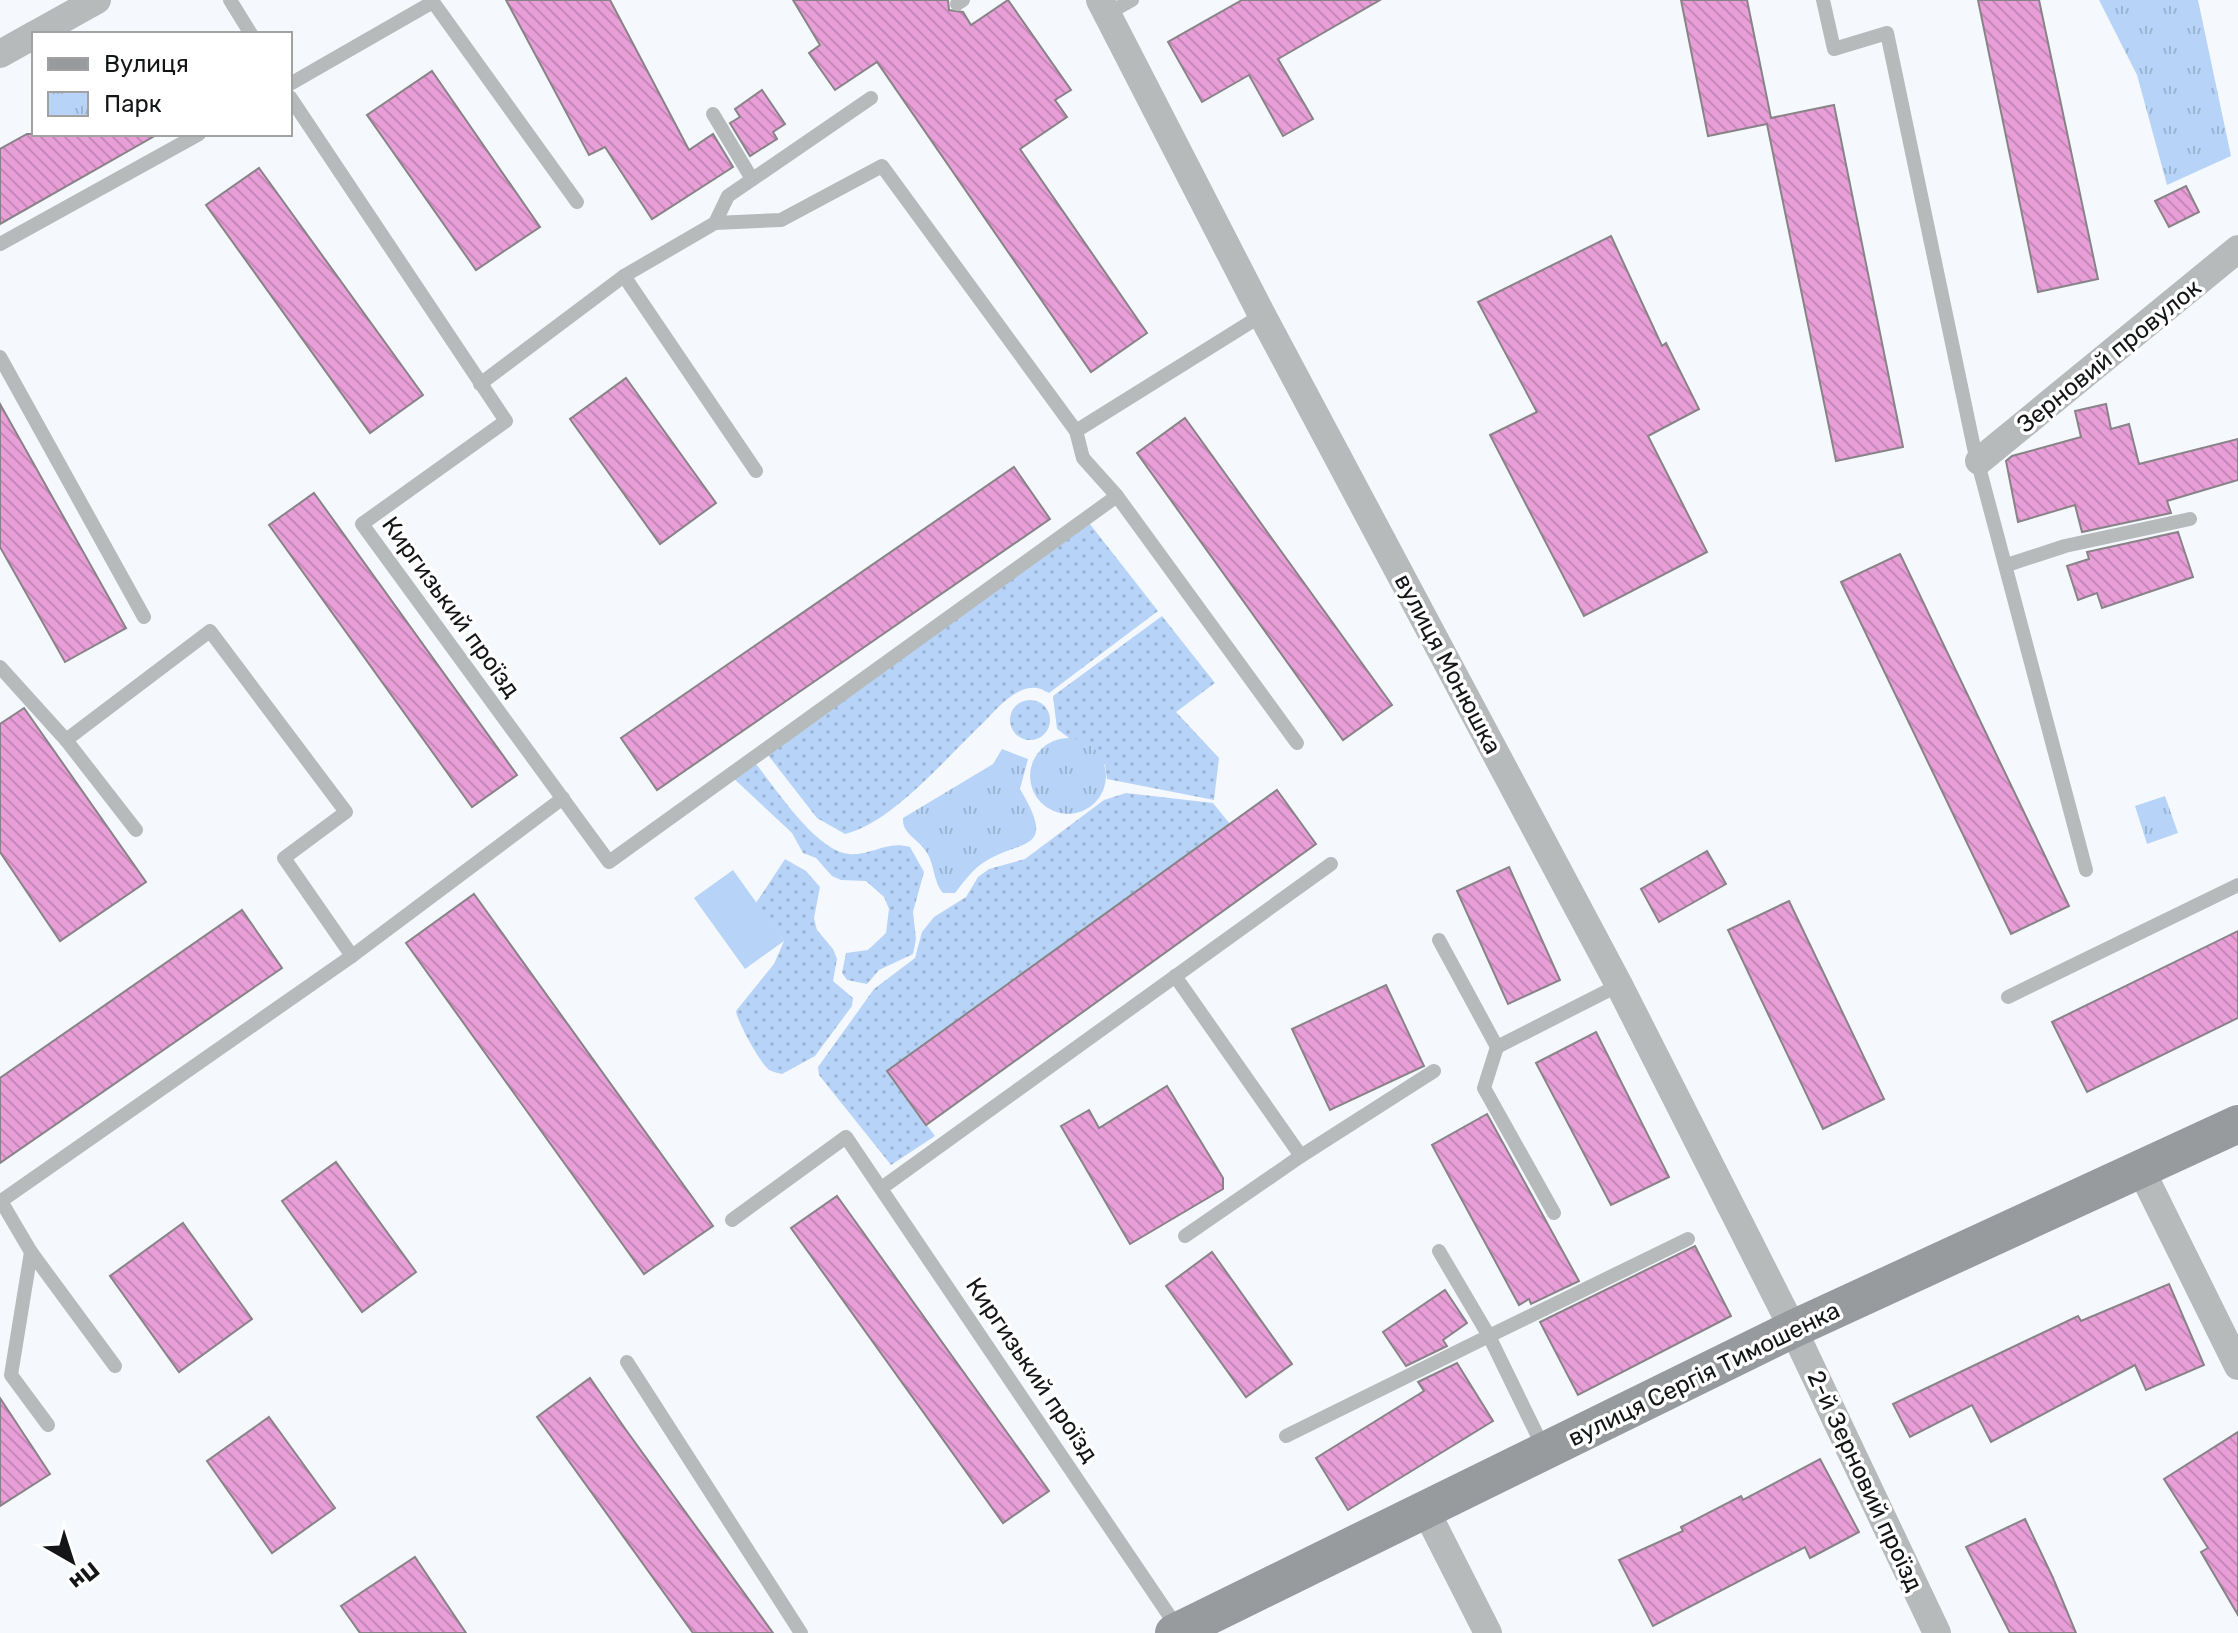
<svg xmlns="http://www.w3.org/2000/svg" width="2238" height="1633" viewBox="0 0 2238 1633" font-family="Rubik,sans-serif">
  <defs>
    <pattern id="grass-dots" width="8" height="8" patternUnits="userSpaceOnUse" patternTransform="scale(2)"><rect width="8" height="8" fill="#b7d3f7"/><path d="M2 2h.1M6 6h.1" fill="none" stroke="#9cb4d3" stroke-width="1.8" stroke-linecap="round"/></pattern>
    <pattern id="park-tufts" width="24" height="20" patternUnits="userSpaceOnUse" patternTransform="scale(2)"><rect width="24" height="20" fill="#b7d3f7"/><path d="M3 7l-1-3M5 7V3M7 7l1-3M15 17l-1-3M17 17v-4M19 17l1-3" fill="none" stroke="#9cb4d3"/></pattern>
    <pattern id="building-back-hatch" width="6" height="6" patternUnits="userSpaceOnUse" patternTransform="scale(2)"><rect width="6" height="6" fill="#e89fd7"/><path d="M-1 5l2 2M0 0l6 6M5-1l2 2" fill="none" stroke="#c688b8"/></pattern>
  </defs>
  <rect width="100%" height="100%" fill="#f5f9fe"/>
  <g fill="url(#grass-dots)">
    <path d="M1086 519 1158 611 1049 693C1039 687 1031 686 1020 691 1005 698 994 712 983 723 947 757 892 823 845 834L817 818 764 750Z"/>
    <polygon points="1162,616 1215,683 1176,712 1219,758 1214,800 1107,779 1105,765 1057,729 1053,696"/>
    <circle cx="1030" cy="720" r="20"/>
    <path d="M752 759C773 784 815 851 849 854 872 856 886 840 910 847L924 872 913 912 916 939 913 954 879 970 867 984 847 980 842 973 846 953 868 950 886 933 889 909 884 897 866 881 841 880 832 876 816 858 803 853 792 833 730 775Z"/>
    <polygon points="1126,793 1213,803 1230,824 887,1071 935,1136 891,1165 819,1075 818,1067 874,989 915,958 922,932 934,917 966,897 978,877 989,869 1025,859 1104,800"/>
    <path d="M785 859 806 871 820 887 814 918 817 930 833 949 837 959 833 981 853 998 852 1006 815 1056 782 1074C778 1073 773 1072 769 1070 760 1063 737 1021 736 1011L774 964 784 941 756 903Z"/>
  </g>
  <g fill="url(#park-tufts)">
    <polygon points="2099,0 2198,0 2231,156 2167,185 2137,75"/>
    <circle cx="1068" cy="776" r="38"/>
    <path d="M1002 749 1028 759 1020 789C1060 856 1018 837 980 865 970 873 963 883 955 893H943C933 882 935 863 925 850 917 838 902 834 903 818L993 764Z"/>
    <polygon points="2165,796 2178,833 2147,844 2135,806"/>
  </g>
  <polygon fill="#b7d3f7" points="733,870 784,941 745,969 694,898"/>
  <g fill="url(#building-back-hatch)" stroke="#888387" stroke-width="2">
    <polygon points="506,0 610,0 689,150 713,134 733,167 652,219 605,147 589,155"/>
    <polygon points="793,0 948,0 949,10 963,12 971,25 1008,0 1071,90 1055,100 1067,117 1020,149 1147,333 1091,372 877,62 835,90 809,53 820,45"/>
    <polygon points="1242,0 1380,0 1278,59 1313,119 1283,136 1249,75 1202,102 1168,42"/>
    <polygon points="1681,0 1747,0 1771,118 1834,105 1903,447 1836,461 1767,124 1708,136"/>
    <polygon points="1978,0 2039,0 2098,279 2038,292"/>
    <polygon points="432,71 540,227 476,270 367,115"/>
    <polygon points="762,90 785,124 773,132 777,139 750,156 730,123 740,117 735,109"/>
    <polygon points="27,134 158,134 0,224 0,149"/>
    <polygon points="259,168 423,395 370,433 206,205"/>
    <polygon points="2186,186 2199,212 2169,227 2155,201"/>
    <polygon points="1611,236 1662,346 1666,343 1699,409 1648,436 1707,552 1584,616 1490,435 1537,412 1478,302"/>
    <polygon points="626,378 716,503 660,544 570,419"/>
    <polygon points="0,404 126,628 65,662 0,547"/>
    <polygon points="2106,404 2111,429 2129,424 2139,464 2238,439 2238,480 2167,501 2171,513 2082,532 2075,505 2018,522 2006,461 2012,456 2081,437 2075,411"/>
    <polygon points="1185,418 1392,705 1343,740 1137,453"/>
    <polygon points="1014,467 1050,519 657,790 621,738"/>
    <polygon points="314,493 517,775 472,807 269,525"/>
    <polygon points="2178,532 2193,577 2102,608 2097,593 2078,600 2067,566 2089,559 2087,552"/>
    <polygon points="1900,554 2069,906 2011,934 1841,582"/>
    <polygon points="24,708 146,882 60,941 0,852 0,724"/>
    <polygon points="1277,790 1316,844 926,1125 887,1071"/>
    <polygon points="1707,851 1726,884 1659,922 1641,889"/>
    <polygon points="1509,867 1560,980 1508,1004 1457,891"/>
    <polygon points="474,894 713,1226 644,1274 406,943"/>
    <polygon points="1789,901 1884,1099 1823,1129 1728,930"/>
    <polygon points="242,910 282,968 0,1163 0,1078"/>
    <polygon points="2238,931 2238,1018 2087,1092 2052,1022"/>
    <polygon points="1386,985 1424,1066 1330,1110 1292,1029"/>
    <polygon points="1596,1032 1669,1177 1611,1205 1536,1063"/>
    <polygon points="1167,1086 1223,1178 1223,1189 1130,1244 1061,1126 1089,1110 1099,1128"/>
    <polygon points="1487,1114 1579,1281 1531,1304 1529,1299 1519,1305 1432,1145"/>
    <polygon points="336,1162 416,1272 362,1312 282,1201"/>
    <polygon points="837,1196 1049,1491 1003,1523 791,1228"/>
    <polygon points="183,1223 252,1319 179,1372 110,1276"/>
    <polygon points="1695,1246 1731,1316 1578,1395 1540,1322"/>
    <polygon points="1212,1252 1292,1364 1246,1397 1166,1286"/>
    <polygon points="2169,1284 2204,1365 2146,1390 2135,1365 1991,1442 1972,1405 1910,1437 1893,1404 2078,1316 2081,1321"/>
    <polygon points="1445,1290 1467,1323 1443,1340 1447,1346 1406,1366 1383,1332"/>
    <polygon points="1457,1363 1493,1421 1348,1510 1316,1458 1424,1391 1418,1382"/>
    <polygon points="590,1378 626,1430 773,1633 693,1633 537,1417"/>
    <polygon points="0,1398 50,1474 0,1506"/>
    <polygon points="269,1417 335,1508 272,1553 207,1461"/>
    <polygon points="2238,1432 2238,1615 2201,1552 2208,1548 2164,1479"/>
    <polygon points="1820,1459 1859,1532 1810,1558 1805,1547 1653,1626 1619,1560 1683,1531 1681,1527 1741,1496 1743,1500"/>
    <polygon points="2025,1519 2053,1578 2076,1633 2010,1633 1966,1547"/>
    <polygon points="415,1557 466,1633 360,1633 341,1606"/>
  </g>
  <g fill="none" stroke-linecap="round" stroke-linejoin="round">
    <g stroke="#b7babb" stroke-width="14">
      <polyline points="230,0 251,34"/>
      <polyline points="1823,0 1834,49 1887,33 1974,448 2086,870"/>
      <polyline points="957,4 963,0"/>
      <polyline points="1107,14 1132,0"/>
      <polyline points="290,84 433,2 577,202"/>
      <polyline points="290,97 506,421 362,524 609,862 1117,496"/>
      <polyline points="713,114 752,179"/>
      <polyline points="715,223 728,196 871,98"/>
      <polyline points="0,244 199,134"/>
      <polyline points="624,276 756,471"/>
      <polyline points="1262,315 1076,431 1083,458 1117,496 1297,743"/>
      <polyline points="0,357 144,617"/>
      <polyline points="480,384 624,276 715,223 781,220 882,166 1076,431"/>
      <polyline points="2007,565 2065,546 2190,519"/>
      <polyline points="0,667 66,740"/>
      <polyline points="136,830 66,740 210,631 346,812 284,858 352,956"/>
      <polyline points="1439,940 1497,1047 1619,985"/>
      <polyline points="1175,976 1301,1156 1434,1071"/>
      <polyline points="2008,997 2238,885"/>
      <polyline points="1497,1047 1484,1088 1554,1213"/>
      <polyline points="883,1187 1331,864"/>
      <polyline points="732,1220 846,1137 1179,1630"/>
      <polyline points="1185,1236 1301,1156"/>
      <polyline points="31,1252 11,1375 48,1425"/>
      <polyline points="627,1362 801,1633"/>
      <polyline points="115,1366 31,1252 1,1201 352,956 563,798"/>
      <polyline points="1286,1436 1489,1336 1439,1251"/>
      <polyline points="1545,1451 1489,1336 1688,1239"/>
    </g>
    <g stroke="#b7babb" stroke-width="28">
      <polyline points="1100,0 1262,315 1619,985 1793,1329 1937,1633"/>
      <polyline points="36,34 97,0"/>
      <polyline points="0,54 34,35"/>
      <polyline points="1979,461 2238,249"/>
      <polyline points="2140,1168 2238,1366"/>
      <polyline points="1426,1511 1488,1633"/>
    </g>
    <polyline stroke="#979b9d" stroke-width="38" points="1174,1633 1793,1329 2238,1124"/>
  </g>
  <g text-anchor="middle" stroke-width="7" stroke-linejoin="round" paint-order="stroke">
    <g font-size="24" fill="#141517" stroke="#fff">
      <text transform="translate(2109 356) rotate(-39)" y="8">Зерновий провулок</text>
      <text transform="translate(451 607) rotate(54)" y="8">Киргизький проїзд</text>
      <text transform="translate(1448 664) rotate(62)" y="8">вулиця Монюшка</text>
      <text transform="translate(1032 1370) rotate(56)" y="8">Киргизький проїзд</text>
      <text transform="translate(1704 1374) rotate(-26)" y="8">вулиця Сергія Тимошенка</text>
      <text transform="translate(1865 1481) rotate(65)" y="8">2-й Зерновий проїзд</text>
    </g>
  </g>
  <rect x="32" y="32" width="260" height="104" fill="#ffffff" stroke="#a1a1a2" stroke-width="2"/>
  <rect x="48" y="58" width="40" height="12" fill="#979b9d" stroke="#a1a1a2" stroke-width="2"/>
  <text x="104" y="72" font-size="24" fill="#141517">Вулиця</text>
  <rect x="48" y="92" width="40" height="24" fill="url(#park-tufts)" stroke="#a1a1a2" stroke-width="2"/>
  <text x="104" y="112" font-size="24" fill="#141517">Парк</text>
  <g transform="translate(72 1561) rotate(141)" stroke="#ffffff" stroke-width="6" paint-order="stroke">
  <path d="M0-6L14 30L0 20L-14 30Z" fill="#141517"/>
  <text y="-12" font-size="22" font-weight="bold" text-anchor="middle" fill="#141517">Пн</text>
  </g>
</svg>
